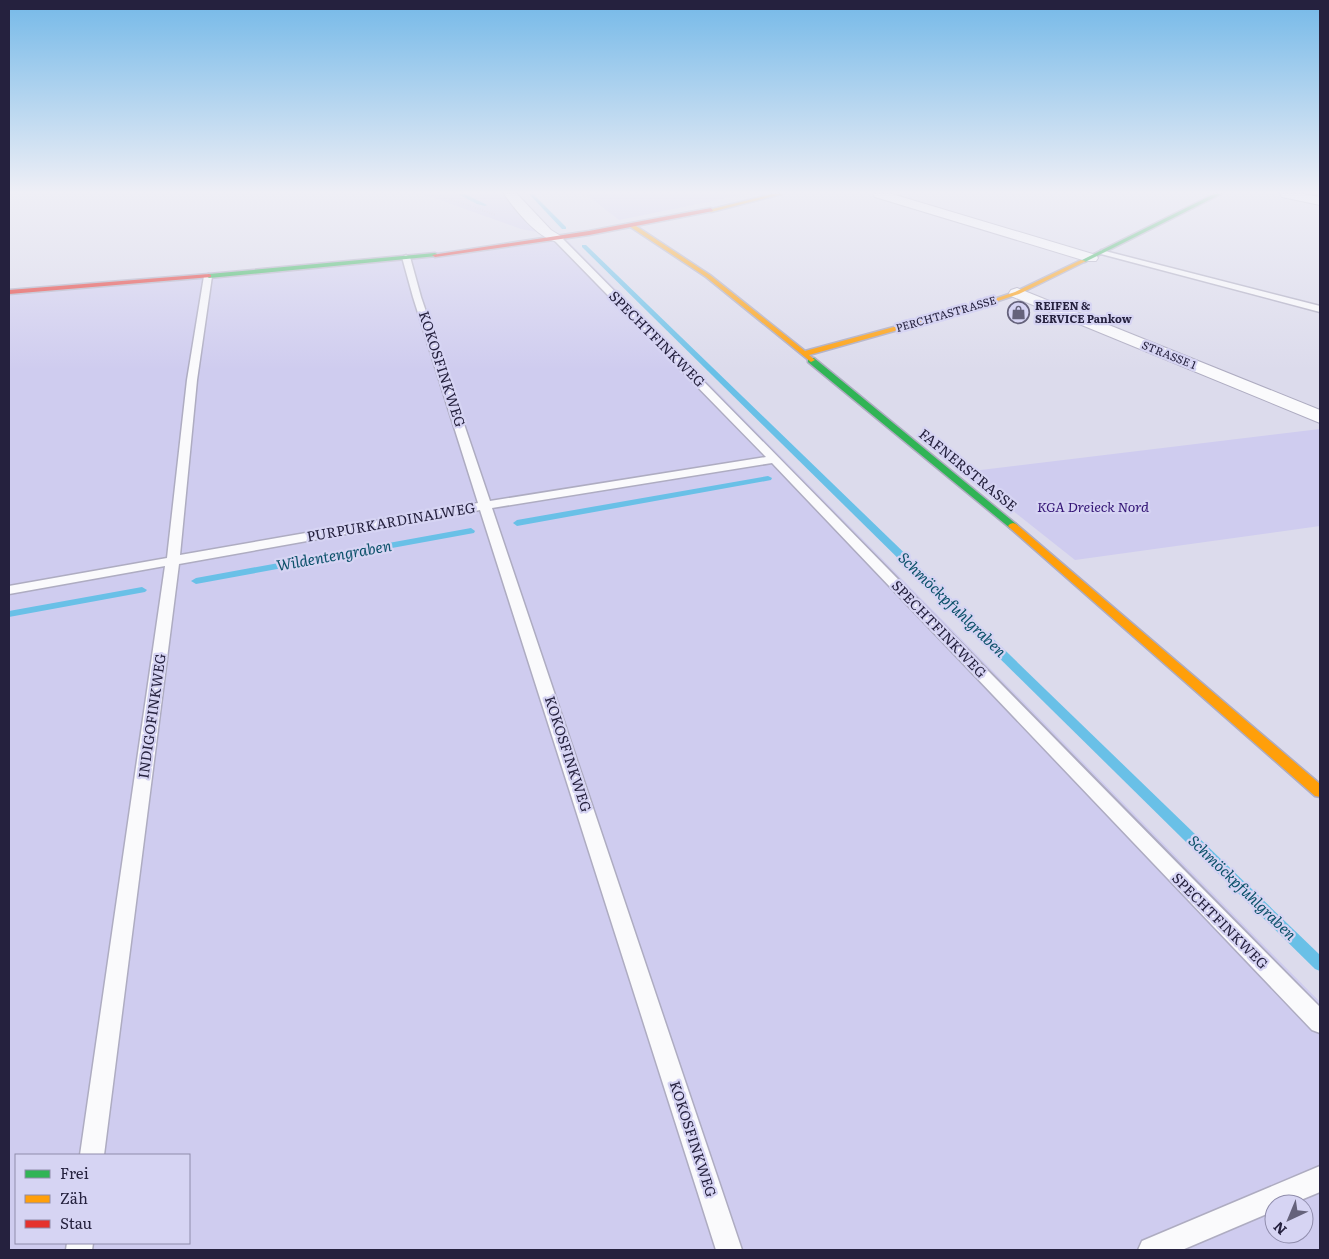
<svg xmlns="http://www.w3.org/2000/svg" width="1329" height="1259" viewBox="0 0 1329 1259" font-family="Literata,serif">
  <rect width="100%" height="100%" fill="#dcdbec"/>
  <g fill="#cfccef" fill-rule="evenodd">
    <polygon points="423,194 505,194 537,232 521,229"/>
    <polygon points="586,194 747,194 619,220"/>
    <path d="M557 238 568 241 1320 1002V1250H9V292L309 267ZM16 1155H189V1243H16ZM1274 1204H1304V1234H1274Z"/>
    <polygon points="1320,429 1320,526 1075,560 964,472"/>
  </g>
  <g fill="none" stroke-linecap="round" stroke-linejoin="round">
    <g fill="#69c0e7" fill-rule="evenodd">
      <polygon points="458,194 465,194 487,205 485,206 477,204"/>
      <polygon points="529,194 533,194 566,227 566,229 562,229"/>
      <polygon points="582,245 586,245 1320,955 1320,971 1315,969 582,247"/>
      <polygon points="768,476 772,478 771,480 517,526 513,523 517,520"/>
      <polygon points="471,528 475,531 474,533 196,584 191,581 196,578"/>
      <polygon points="142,587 147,590 145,592 9,617 9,611"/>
    </g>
    <defs>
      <g id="lane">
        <path d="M554 236H560C814 492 1065 751 1320 1007V1033L1312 1030 772 463 492 508 742 1250H716L480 510 179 564 104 1155H80L165 566 9 594V586L167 558 187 380 204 276 208 274 212 276 197 380 180 555 478 503 413 297 402 257 406 255 410 257 421 297 490 501 766 457 554 240Z"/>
        <polygon points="1101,250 1320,306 1320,312 1101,254"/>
        <polygon points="1320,1166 1320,1192 1291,1204 1274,1204 1274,1211 1182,1250 1138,1250 1142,1241"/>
        <polygon points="67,1243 93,1243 92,1250 66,1250"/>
      </g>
      <g id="street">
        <path d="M504 194H517L551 230 564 238 562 241C543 246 514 208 504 194Z"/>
        <polygon points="873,194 892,194 1096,255 1098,258 1096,261 1086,261 875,197"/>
        <polygon points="1280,194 1304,194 1320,197 1320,205 1282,197"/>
        <polygon points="1017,288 1320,410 1320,423 1011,296 1009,293 1011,290"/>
      </g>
      <g id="fast">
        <polygon points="1214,194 1221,194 1085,262 1080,261"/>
        <polygon points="435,253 437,254 437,256 209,278 206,276 209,274"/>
        <polygon points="808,358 814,358 1016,524 1018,526 1016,528 1010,528 808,362"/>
      </g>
      <g id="slow">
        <polygon points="773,194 782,194 711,212 708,210"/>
        <polygon points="629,224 633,224 710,275 805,351 979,304 1015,292 1081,260 1086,261 1019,294 983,306 809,355 815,360 811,362 706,277 629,226"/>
        <polygon points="1013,523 1016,524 1320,784 1320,797 1315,796 1010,528 1008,526 1010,524"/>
      </g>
      <g id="jam">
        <polygon points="711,208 713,211 589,235 435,257 432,255 589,231"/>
        <polygon points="209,274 211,275 211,277 9,294 9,290"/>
      </g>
    </defs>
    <use href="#lane" stroke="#aeacc1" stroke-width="3"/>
    <use href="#street" stroke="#aeacc1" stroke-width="2"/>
    <use href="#fast" stroke="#aeacc1" stroke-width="3"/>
    <use href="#slow" stroke="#aeacc1" stroke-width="3"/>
    <use href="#jam" stroke="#aeacc1" stroke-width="3"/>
    <polyline stroke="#bfbdc8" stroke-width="2" stroke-dasharray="0.5 2" stroke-linecap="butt" points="435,194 496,215"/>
    <use href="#lane" fill="#fafafc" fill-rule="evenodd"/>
    <use href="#street" fill="#fafafc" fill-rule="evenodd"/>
    <use href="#fast" fill="#30b455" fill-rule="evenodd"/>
    <use href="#slow" fill="#ff9f0a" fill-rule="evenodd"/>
    <use href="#jam" fill="#e5322d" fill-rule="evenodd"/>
  </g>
  <linearGradient id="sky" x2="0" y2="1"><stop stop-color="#75b9e8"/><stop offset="0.52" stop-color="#efeff6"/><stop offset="1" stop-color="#efeff6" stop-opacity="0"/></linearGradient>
  <rect width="1329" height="370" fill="url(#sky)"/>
  <defs>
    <symbol id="shop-ring" viewBox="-11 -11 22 22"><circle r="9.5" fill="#d6d4f3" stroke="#65627b" stroke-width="1.5"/><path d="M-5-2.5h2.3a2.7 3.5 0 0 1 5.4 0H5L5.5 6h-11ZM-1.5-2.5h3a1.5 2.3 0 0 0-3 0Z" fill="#65627b"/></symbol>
  </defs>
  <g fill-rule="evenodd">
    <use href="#shop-ring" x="1006" y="300" width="25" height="25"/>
  </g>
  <g text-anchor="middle" stroke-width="4.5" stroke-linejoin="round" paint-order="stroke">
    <g font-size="11" font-weight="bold" fill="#25213e" stroke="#d6d4f3" text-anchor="start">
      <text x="1035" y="310">REIFEN &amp;<tspan x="1035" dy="13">SERVICE Pankow</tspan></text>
    </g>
    <g font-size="11" fill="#25213e" stroke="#d6d4f3">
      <text transform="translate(946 314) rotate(-16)" y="4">PERCHTASTRASSE</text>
      <text transform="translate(1169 355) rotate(22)" y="4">STRASSE 1</text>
    </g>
    <g font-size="14" fill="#25213e" stroke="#d6d4f3">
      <text transform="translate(657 339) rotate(45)" y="5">SPECHTFINKWEG</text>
      <text transform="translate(442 369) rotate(72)" y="5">KOKOSFINKWEG</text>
      <text transform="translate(968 470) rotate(39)" y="5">FAFNERSTRASSE</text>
      <text transform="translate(391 522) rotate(-10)" y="5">PURPURKARDINALWEG</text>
      <text transform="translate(939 629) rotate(46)" y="5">SPECHTFINKWEG</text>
      <text transform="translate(152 716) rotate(-82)" y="5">INDIGOFINKWEG</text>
      <text transform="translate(568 754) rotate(72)" y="5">KOKOSFINKWEG</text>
      <text transform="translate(1220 921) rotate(45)" y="5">SPECHTFINKWEG</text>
      <text transform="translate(693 1139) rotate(72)" y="5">KOKOSFINKWEG</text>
    </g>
    <g font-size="14" font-style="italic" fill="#321374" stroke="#d6d4f3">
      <text x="1093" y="512">KGA Dreieck Nord</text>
    </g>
    <g font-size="15" font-style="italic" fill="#0c516a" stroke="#d6d4f3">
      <text transform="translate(334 556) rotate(-10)" y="5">Wildentengraben</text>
      <text transform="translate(952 605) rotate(44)" y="5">Schmöckpfuhlgraben</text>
      <text transform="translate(1242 888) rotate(44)" y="5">Schmöckpfuhlgraben</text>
    </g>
  </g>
  <rect width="1329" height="1259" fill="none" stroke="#25213e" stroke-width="20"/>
  <rect x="15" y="1154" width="175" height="90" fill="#d6d4f3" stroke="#8f8cab"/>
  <rect x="25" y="1170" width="25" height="8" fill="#30b455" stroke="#8f8cab"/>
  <text x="60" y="1179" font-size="15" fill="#25213e">Frei</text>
  <rect x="25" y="1195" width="25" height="8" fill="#ff9f0a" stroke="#8f8cab"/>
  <text x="60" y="1204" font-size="15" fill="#25213e">Zäh</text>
  <rect x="25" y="1220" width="25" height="8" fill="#e5322d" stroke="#8f8cab"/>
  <text x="60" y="1229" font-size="15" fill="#25213e">Stau</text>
  <g transform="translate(1289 1219) rotate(224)"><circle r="24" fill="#d6d4f3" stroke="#8f8cab"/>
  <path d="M0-4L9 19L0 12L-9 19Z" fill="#65627b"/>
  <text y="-8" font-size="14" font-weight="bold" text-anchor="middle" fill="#25213e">N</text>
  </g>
</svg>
